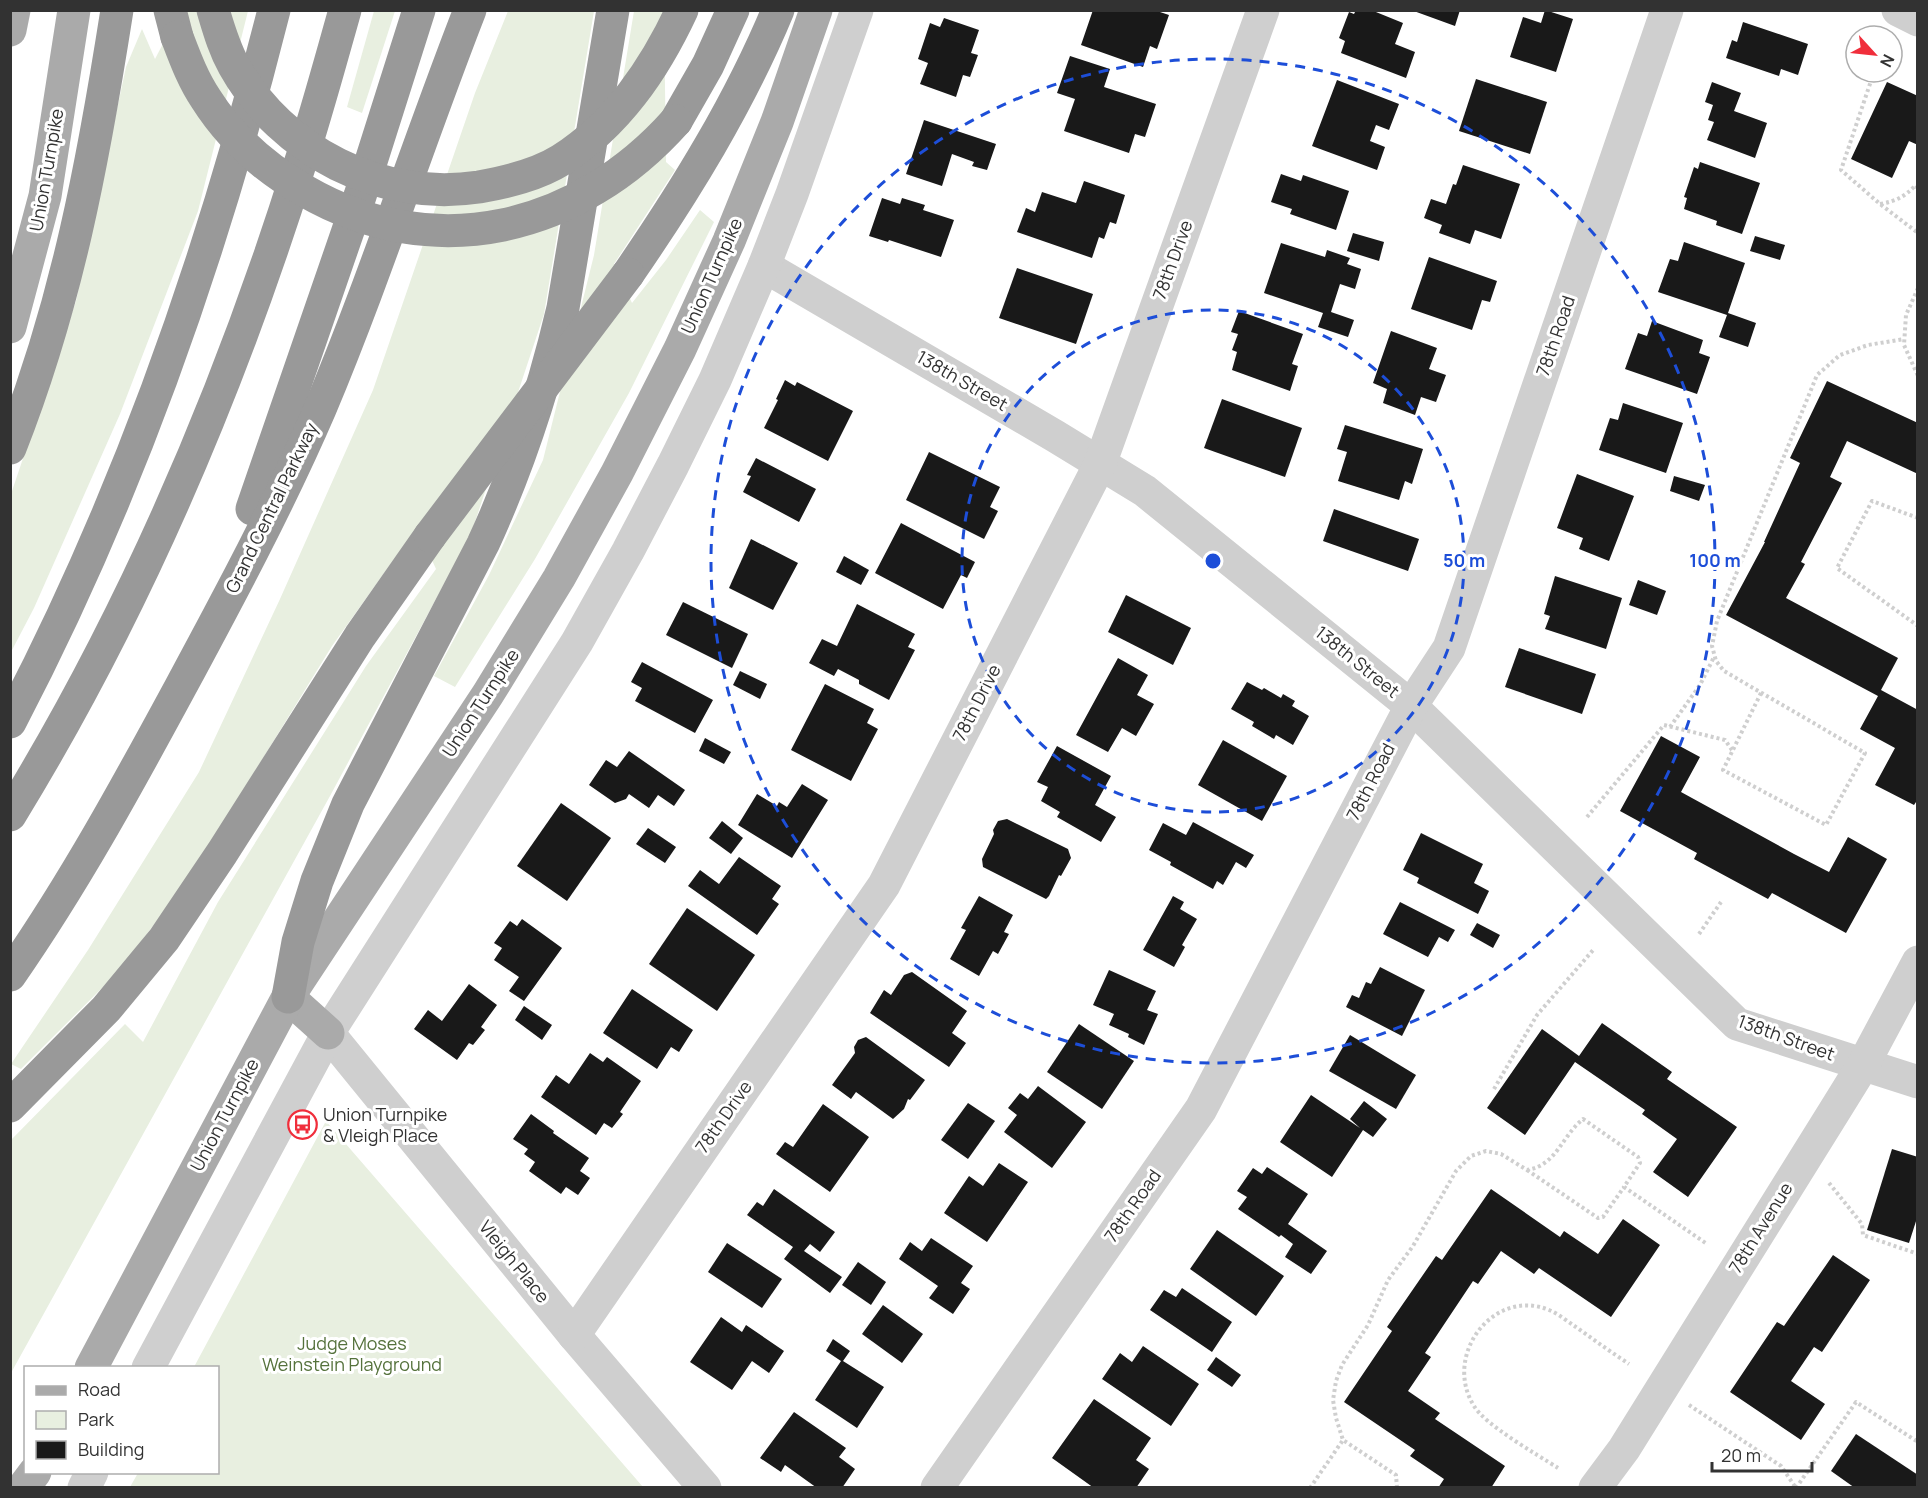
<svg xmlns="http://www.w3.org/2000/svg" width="1928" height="1498" viewBox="0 0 1928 1498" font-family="Manrope,sans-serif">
  <rect width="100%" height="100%" fill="#fff"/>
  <g fill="#e8efe0">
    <polygon points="180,11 248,11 198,211 120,414 34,608 11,652 11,494 76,301 126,67 142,29 155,59"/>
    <polygon points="374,11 395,11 362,113 347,107"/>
    <polygon points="508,11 594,11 544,314 471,534 330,796 11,1373 11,1140 125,1024 143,1042 218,902 366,666 436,569 417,527 332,646 188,880 117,973 21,1069 11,1064 88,950 199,772 280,599 373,390 475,93"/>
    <polygon points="634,11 664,11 666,162 675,170 614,264 632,303 666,260 700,210 714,222 629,393 535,559 455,687 434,676 489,575 543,460 594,255"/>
    <polygon points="326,1121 643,1487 130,1487 138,1473 218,1472 218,1368 194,1367"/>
  </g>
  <g fill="#191919">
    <polygon points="1093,10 1154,10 1169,15 1157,49 1150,46 1143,67 1081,45"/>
    <polygon points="1356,10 1371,10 1403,23 1395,44 1415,52 1406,78 1341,53 1345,41 1339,38 1349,12 1354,14"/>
    <polygon points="1411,10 1460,10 1455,26"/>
    <polygon points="1545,10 1573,19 1556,72 1510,57 1523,17 1541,23"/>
    <polygon points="944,18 979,30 971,53 978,55 970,77 963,75 956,97 920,84 928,63 918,59 930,23 940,27"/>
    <polygon points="1743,22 1808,44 1798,75 1781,69 1779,76 1726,58 1732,40 1737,42"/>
    <polygon points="1070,56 1110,69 1104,87 1156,104 1145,137 1135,134 1129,153 1064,131 1075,99 1057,93"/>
    <polygon points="1476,79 1547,102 1530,154 1459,131"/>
    <polygon points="1337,80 1399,104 1389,130 1376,125 1370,141 1385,147 1377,170 1312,146"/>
    <polygon points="1712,82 1741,93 1734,111 1767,123 1755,158 1707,140 1714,122 1708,120 1713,105 1705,102"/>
    <polygon points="1887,82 1918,96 1918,145 1909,141 1892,178 1851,159"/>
    <polygon points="924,120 996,144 987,170 972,166 974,162 952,154 942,186 906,174"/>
    <polygon points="1700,162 1760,183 1742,234 1716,225 1717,221 1684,209 1687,198 1684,197 1694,167 1698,169"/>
    <polygon points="1463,165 1520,184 1501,239 1475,230 1470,244 1439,233 1442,225 1424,218 1431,199 1446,204 1453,184 1456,185"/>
    <polygon points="1281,174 1301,181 1303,175 1349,191 1336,230 1290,214 1292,209 1271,202"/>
    <polygon points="1084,181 1125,195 1116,224 1110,222 1104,239 1099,237 1092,258 1017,232 1026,208 1035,212 1042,192 1076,203"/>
    <polygon points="882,198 900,204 902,198 925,205 923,210 954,220 941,257 889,240 888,242 869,236"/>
    <polygon points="1353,233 1384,242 1379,261 1347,251"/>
    <polygon points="1755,236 1785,245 1780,260 1750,251"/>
    <polygon points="1684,242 1745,263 1728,313 1756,323 1748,347 1719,337 1727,315 1658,292 1670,259 1678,261"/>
    <polygon points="1281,243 1325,257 1327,250 1350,258 1347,264 1361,269 1355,289 1340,284 1331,312 1354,320 1348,337 1318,327 1323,313 1264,293"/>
    <polygon points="1429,257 1497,281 1490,302 1482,300 1472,330 1411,309"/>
    <polygon points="1017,268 1093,294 1076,344 999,318"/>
    <polygon points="1239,311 1303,334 1292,364 1298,366 1290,391 1232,370 1237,352 1232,350 1238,334 1231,332"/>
    <polygon points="1652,321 1703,340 1699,353 1710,357 1697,394 1625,369 1638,333 1647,336"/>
    <polygon points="1391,331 1437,348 1429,369 1446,375 1436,402 1421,397 1415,415 1383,403 1387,389 1373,383"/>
    <polygon points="785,380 795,386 797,382 853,411 828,461 764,428 778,400 776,399"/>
    <polygon points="1827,381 1918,423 1918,474 1847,441 1830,477 1842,483 1801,562 1805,564 1786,598 1898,658 1881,690 1918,710 1918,799 1914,805 1875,785 1895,748 1860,729 1878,696 1726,615 1765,542 1764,542 1800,463 1790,458"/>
    <polygon points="1222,399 1302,428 1285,477 1204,448"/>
    <polygon points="1623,403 1683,423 1666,473 1599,450 1610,418 1618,420"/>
    <polygon points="1345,425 1423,449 1412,484 1405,481 1399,500 1338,481 1347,452 1337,449"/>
    <polygon points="929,452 1000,487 990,507 998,511 984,539 906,500"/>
    <polygon points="756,458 816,489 799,522 743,492 751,476 747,475"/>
    <polygon points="1577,474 1634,496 1609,561 1579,549 1583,538 1557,528"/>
    <polygon points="1674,476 1705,485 1699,501 1670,491"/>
    <polygon points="1334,509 1419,539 1408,571 1323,541"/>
    <polygon points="901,523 975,562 967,578 961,575 943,609 875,573"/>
    <polygon points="751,539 798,563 773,610 729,588"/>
    <polygon points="844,556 869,570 861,585 836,572"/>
    <polygon points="1555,576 1622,598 1606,649 1545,629 1550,616 1544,614"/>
    <polygon points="1638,580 1666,591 1657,615 1629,605"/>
    <polygon points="1126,595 1191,628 1173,665 1108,632"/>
    <polygon points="683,602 748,634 732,668 666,635"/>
    <polygon points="857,604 915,634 908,647 915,650 889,700 859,684 859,680 838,669 834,676 809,663 822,639 837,646"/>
    <polygon points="1519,648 1596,674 1582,714 1505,687"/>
    <polygon points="1118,658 1148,675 1137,695 1154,704 1136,736 1122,728 1108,752 1076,735"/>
    <polygon points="642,662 713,700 695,733 635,701 642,688 631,682"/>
    <polygon points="740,671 767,684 760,699 733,685"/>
    <polygon points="1247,682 1262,690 1264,688 1281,698 1283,694 1295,701 1292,706 1309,716 1293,745 1276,735 1274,739 1252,726 1254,722 1231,709"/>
    <polygon points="825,684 874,709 867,723 878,729 851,781 791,750"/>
    <polygon points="1661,736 1700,757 1681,792 1794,854 1829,872 1848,837 1887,859 1846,933 1772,893 1768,899 1694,859 1697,853 1620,811"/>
    <polygon points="705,738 731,752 724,764 699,751"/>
    <polygon points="1223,740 1287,776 1262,821 1198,785"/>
    <polygon points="1057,746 1111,776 1095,805 1116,817 1101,842 1057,817 1060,812 1041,801 1048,787 1037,782"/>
    <polygon points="629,751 685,790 674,806 658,795 649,808 629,794 626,799 615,803 589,785 606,760 617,767"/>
    <polygon points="802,784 828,800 792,858 738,825 757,794 777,806 779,802 787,807"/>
    <polygon points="561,803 611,838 567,901 517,866"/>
    <polygon points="1007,819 1068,849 1071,858 1061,876 1059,875 1049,896 1046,899 983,867 982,859 994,834 993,830 998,821"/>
    <polygon points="722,821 743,838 731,854 709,838"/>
    <polygon points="1193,822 1254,855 1246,868 1236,862 1223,885 1217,881 1213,889 1170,865 1171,862 1149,850 1163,823 1186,835"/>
    <polygon points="648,828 676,847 665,863 636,844"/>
    <polygon points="1421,833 1483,864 1474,883 1489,891 1478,914 1417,883 1419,878 1403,870"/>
    <polygon points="739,857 781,886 772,899 779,904 757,935 688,886 700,870 719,884"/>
    <polygon points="979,896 1013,915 1004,932 1009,934 998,954 993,951 979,976 950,959 966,930 961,928"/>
    <polygon points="1173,896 1184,902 1180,909 1197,919 1182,945 1185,947 1174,967 1143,950"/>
    <polygon points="1400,902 1455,930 1448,942 1439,937 1428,957 1383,934"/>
    <polygon points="687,908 755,955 717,1011 649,964"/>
    <polygon points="522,919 562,948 524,1001 509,991 519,977 494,960 502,948 494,943 510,921 517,926"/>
    <polygon points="1477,923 1500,935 1493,948 1470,935"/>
    <polygon points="1380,967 1425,990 1402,1036 1346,1007 1352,995 1359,998 1366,982 1371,984"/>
    <polygon points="1109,970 1156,991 1147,1010 1158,1014 1144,1045 1128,1037 1129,1034 1109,1025 1114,1014 1093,1005"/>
    <polygon points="912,972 967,1011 952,1033 966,1043 949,1067 870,1013 884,990 891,995 904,975"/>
    <polygon points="469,984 497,1005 481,1027 485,1030 473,1045 469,1043 457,1060 414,1029 428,1010 442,1021"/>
    <polygon points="632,989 693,1030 679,1052 671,1047 657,1069 603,1033"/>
    <polygon points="524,1006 552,1025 542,1040 515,1020"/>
    <polygon points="1602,1023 1672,1072 1667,1079 1737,1127 1688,1197 1653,1172 1677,1139 1642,1114 1645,1110 1575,1062 1525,1135 1487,1108 1542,1029 1579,1056"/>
    <polygon points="1079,1024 1134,1061 1102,1109 1047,1072"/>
    <polygon points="1350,1035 1416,1075 1396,1109 1329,1071"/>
    <polygon points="866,1037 925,1080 910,1100 908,1099 904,1109 893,1119 856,1092 851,1099 832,1085 855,1053 854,1047 858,1040"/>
    <polygon points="590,1053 603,1062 607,1057 641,1081 620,1112 623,1114 612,1128 604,1123 596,1135 541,1097 556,1075 569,1084"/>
    <polygon points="1038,1086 1086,1122 1052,1168 1004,1132 1017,1115 1008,1108 1020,1093 1028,1099"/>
    <polygon points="1311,1095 1360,1128 1350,1119 1364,1101 1387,1119 1373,1137 1363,1130 1332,1177 1280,1142"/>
    <polygon points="968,1103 995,1121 968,1159 941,1140"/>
    <polygon points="823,1104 869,1137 830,1192 776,1154 785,1142 793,1147"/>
    <polygon points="531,1114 554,1131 553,1133 589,1158 580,1171 590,1178 578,1195 566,1187 561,1194 529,1171 535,1162 524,1154 528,1149 513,1139"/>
    <polygon points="1892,1149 1918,1157 1918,1215 1909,1243 1867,1230"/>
    <polygon points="999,1163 1028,1182 987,1242 944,1213 969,1176 983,1186"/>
    <polygon points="1267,1167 1308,1194 1288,1224 1327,1251 1311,1274 1285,1257 1293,1244 1281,1235 1279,1237 1238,1209 1247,1197 1237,1191 1253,1168 1262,1174"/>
    <polygon points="774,1189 835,1232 820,1252 810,1244 804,1251 842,1277 830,1293 784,1259 793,1247 747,1215 757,1202 763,1206"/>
    <polygon points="1491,1189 1560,1237 1564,1231 1598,1254 1623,1219 1660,1245 1611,1317 1539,1268 1534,1274 1501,1251 1478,1284 1473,1281 1425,1353 1431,1357 1408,1391 1440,1413 1435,1419 1505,1466 1491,1488 1438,1488 1444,1479 1410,1456 1415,1450 1344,1402 1392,1331 1387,1327 1436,1256 1442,1260"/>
    <polygon points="1217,1230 1284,1276 1256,1316 1190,1269"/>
    <polygon points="931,1238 973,1266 961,1283 970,1289 953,1314 929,1298 938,1286 899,1259 910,1242 922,1251"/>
    <polygon points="727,1243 782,1279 762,1308 708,1272"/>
    <polygon points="1833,1255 1870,1280 1822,1352 1814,1347 1791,1381 1825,1404 1801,1440 1730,1392 1777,1322 1784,1326"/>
    <polygon points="858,1262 886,1282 871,1305 842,1285"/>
    <polygon points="1182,1288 1232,1322 1212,1352 1150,1310 1164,1290 1176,1297"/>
    <polygon points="883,1305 923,1334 902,1363 862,1334"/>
    <polygon points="721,1317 742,1332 746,1325 784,1351 769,1373 752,1361 732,1390 690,1362"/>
    <polygon points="833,1339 850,1351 843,1361 884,1387 857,1428 815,1400 841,1361 826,1351"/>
    <polygon points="1143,1346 1199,1384 1171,1426 1102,1379 1120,1353 1132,1362"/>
    <polygon points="1216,1357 1241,1375 1232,1387 1207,1370"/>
    <polygon points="1094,1399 1151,1438 1136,1460 1149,1469 1136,1488 1094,1488 1052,1458"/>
    <polygon points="794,1412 846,1448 839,1457 855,1469 842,1488 817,1488 785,1465 781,1472 760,1458"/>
    <polygon points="1856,1434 1918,1475 1918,1488 1855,1488 1831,1471"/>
  </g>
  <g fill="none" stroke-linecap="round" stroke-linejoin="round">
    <g stroke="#cfcfcf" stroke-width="4" stroke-dasharray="3 3" stroke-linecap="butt">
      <polyline points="1874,72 1841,170 1880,204 1918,233"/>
      <path d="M1880 204C1896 201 1904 197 1916 185L1918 189"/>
      <polyline points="1918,288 1906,315 1904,345 1918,376"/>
      <polyline points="1918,518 1872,501 1837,568 1918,626"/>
      <polyline points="1761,693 1723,770 1826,825 1865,753 1724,671 1716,661 1712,646 1717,621 1817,375 1840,355 1868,345 1904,339"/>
      <polyline points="1670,727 1700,685 1714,657"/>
      <polyline points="1587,817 1664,725 1725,740 1732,750"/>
      <polyline points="1699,934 1721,902"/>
      <polyline points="1494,1089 1537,1015 1594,949"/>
      <polyline points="1527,1170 1598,1218 1603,1217 1624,1187"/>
      <polyline points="1829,1183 1862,1224 1863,1235 1918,1254"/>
      <polyline points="1689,1405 1781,1466 1796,1488"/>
      <path d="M1558 1468C1538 1455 1485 1425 1474 1406 1442 1355 1494 1287 1549 1310 1559 1314 1568 1322 1576 1327 1594 1340 1611 1352 1629 1364"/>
      <polyline points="1310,1488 1343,1440"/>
      <path d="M1397 1488 1396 1475 1343 1440 1336 1418 1333 1400 1336 1381 1342 1365 1368 1325 1388 1280 1413 1246 1456 1171 1471 1156 1486 1151 1501 1154 1527 1170C1557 1165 1561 1137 1583 1119L1638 1157 1640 1163 1624 1187 1707 1244"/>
      <polyline points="1796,1488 1856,1402 1918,1442"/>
    </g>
    <g stroke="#cfcfcf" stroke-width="33">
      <polyline points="1898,10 1918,20"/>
      <polyline points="764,266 1055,436 1145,491 1411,706 1737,1024 1918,1082"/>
      <polyline points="328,1033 574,1335 705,1488"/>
      <polyline points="574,1335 884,885 1100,464 1263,10"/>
      <polyline points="148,1368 328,1033 577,642 628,551 673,465 715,380 764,266 792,194 857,10"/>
      <polyline points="84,1488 92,1472"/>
      <polyline points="937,1488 1201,1109 1411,706 1449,648 1667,10"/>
      <polyline points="1595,1488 1624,1449 1837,1107 1863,1065 1918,962"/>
    </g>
    <g stroke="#aaa" stroke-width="33">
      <polyline points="10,30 14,10"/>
      <polyline points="10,327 45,196 74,10"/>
      <polyline points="288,997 328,1033"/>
      <polyline points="91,1368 288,997 488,694 559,578 617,473 680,349 729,241 777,122 816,10"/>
      <polyline points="23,1488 35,1472"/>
    </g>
    <g stroke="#999" stroke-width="33">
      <polyline points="170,10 177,37"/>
      <polyline points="676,121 708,65 733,10"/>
      <path d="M628 274C685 191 739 104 778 10"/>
      <path d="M10 448C67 303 93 163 117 10"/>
      <polyline points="252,509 360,196 419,10"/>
      <path d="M10 722C128 497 212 257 274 10"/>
      <path d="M10 815C134 613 228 393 299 167 316 115 330 63 345 10"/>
      <path d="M10 975C74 883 127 786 180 688 229 597 279 504 320 409 375 278 418 143 470 10"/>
      <path d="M288 997 298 942 317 881 348 804 483 544C518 468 544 389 563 308L613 10"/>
      <polyline points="10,1106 106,1009 164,939 222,853 360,636 430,536"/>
    </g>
    <g stroke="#999" stroke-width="33">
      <path d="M213 10C219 30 224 48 234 66 282 152 381 202 479 187 507 182 537 175 561 160 617 124 654 70 682 10"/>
      <path d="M177 37C185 58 193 80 206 99 230 137 265 168 305 191 435 266 579 230 676 121"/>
      <polyline points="430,536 628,274"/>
    </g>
  </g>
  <g fill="none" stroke="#1d4ed8" stroke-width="3" stroke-dasharray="10 8">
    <circle cx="1213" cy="561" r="251"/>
    <circle cx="1213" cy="561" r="502"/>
  </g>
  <defs>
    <symbol id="bus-ring" viewBox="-11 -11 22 22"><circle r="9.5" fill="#fff" stroke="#f02e3b" stroke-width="1.5"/><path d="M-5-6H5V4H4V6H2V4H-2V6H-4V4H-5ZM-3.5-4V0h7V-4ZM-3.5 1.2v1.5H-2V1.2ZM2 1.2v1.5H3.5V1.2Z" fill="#f02e3b"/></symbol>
  </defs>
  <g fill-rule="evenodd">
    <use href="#bus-ring" x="286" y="1108" width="33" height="33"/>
  </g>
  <g text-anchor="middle" stroke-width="6" stroke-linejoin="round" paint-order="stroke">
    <g font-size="18" fill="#323232" stroke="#fff">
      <text transform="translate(47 170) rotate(-80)" y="6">Union Turnpike</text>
      <text transform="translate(1173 260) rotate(-70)" y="6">78th Drive</text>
      <text transform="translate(712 276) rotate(-66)" y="6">Union Turnpike</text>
      <text transform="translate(1556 336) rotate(-71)" y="6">78th Road</text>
      <text transform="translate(962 381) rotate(30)" y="6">138th Street</text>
      <text transform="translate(272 508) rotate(-64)" y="6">Grand Central Parkway</text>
      <text transform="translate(1357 662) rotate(39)" y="6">138th Street</text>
      <text transform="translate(481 703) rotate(-57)" y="6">Union Turnpike</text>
      <text transform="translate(977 703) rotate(-63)" y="6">78th Drive</text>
      <text transform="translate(1371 782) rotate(-63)" y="6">78th Road</text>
      <text transform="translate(1786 1038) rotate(20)" y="6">138th Street</text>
      <text transform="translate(225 1115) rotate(-62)" y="6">Union Turnpike</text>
      <text transform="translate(724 1117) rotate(-55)" y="6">78th Drive</text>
      <text transform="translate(1133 1206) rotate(-55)" y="6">78th Road</text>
      <text transform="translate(1761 1228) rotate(-58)" y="6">78th Avenue</text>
      <text transform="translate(514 1262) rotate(51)" y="6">Vleigh Place</text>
    </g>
    <g font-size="18" fill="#323232" stroke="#fff" text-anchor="start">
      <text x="323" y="1121">Union Turnpike<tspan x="323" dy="21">&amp; Vleigh Place</tspan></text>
    </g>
    <g font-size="18" fill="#55723c" stroke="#fff">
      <text x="352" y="1350">Judge Moses<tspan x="352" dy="21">Weinstein Playground</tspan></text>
    </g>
  </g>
  <circle cx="1213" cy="561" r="9" fill="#1d4ed8" stroke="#fff" stroke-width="3"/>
  <g font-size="18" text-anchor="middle" font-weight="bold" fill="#1d4ed8" stroke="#fff" stroke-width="6" stroke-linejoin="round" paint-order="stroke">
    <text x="1464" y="567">50 m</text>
    <text x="1715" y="567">100 m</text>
  </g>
  <rect width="1928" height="1498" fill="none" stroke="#323232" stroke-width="24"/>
  <rect x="24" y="1366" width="195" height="108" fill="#ffffff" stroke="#adadad" stroke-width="1.5"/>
  <rect x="36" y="1386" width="30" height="9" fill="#aaaaaa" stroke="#adadad" stroke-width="1.5"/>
  <text x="78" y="1396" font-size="18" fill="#323232">Road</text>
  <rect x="36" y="1411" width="30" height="18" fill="#e8efe0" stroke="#adadad" stroke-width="1.5"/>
  <text x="78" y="1426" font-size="18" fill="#323232">Park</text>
  <rect x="36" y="1441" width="30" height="18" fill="#191919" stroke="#adadad" stroke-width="1.5"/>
  <text x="78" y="1456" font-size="18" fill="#323232">Building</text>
  <g transform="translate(1874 54) rotate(117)"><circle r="28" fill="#ffffff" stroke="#adadad" stroke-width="1.5"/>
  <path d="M0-4.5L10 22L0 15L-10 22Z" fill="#f02e3b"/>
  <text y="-9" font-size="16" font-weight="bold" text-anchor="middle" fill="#323232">N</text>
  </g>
  <path d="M1712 1462v9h100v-9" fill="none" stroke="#323232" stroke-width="3"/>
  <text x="1721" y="1462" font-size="18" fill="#323232" stroke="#ffffff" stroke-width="4.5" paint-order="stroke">20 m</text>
</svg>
